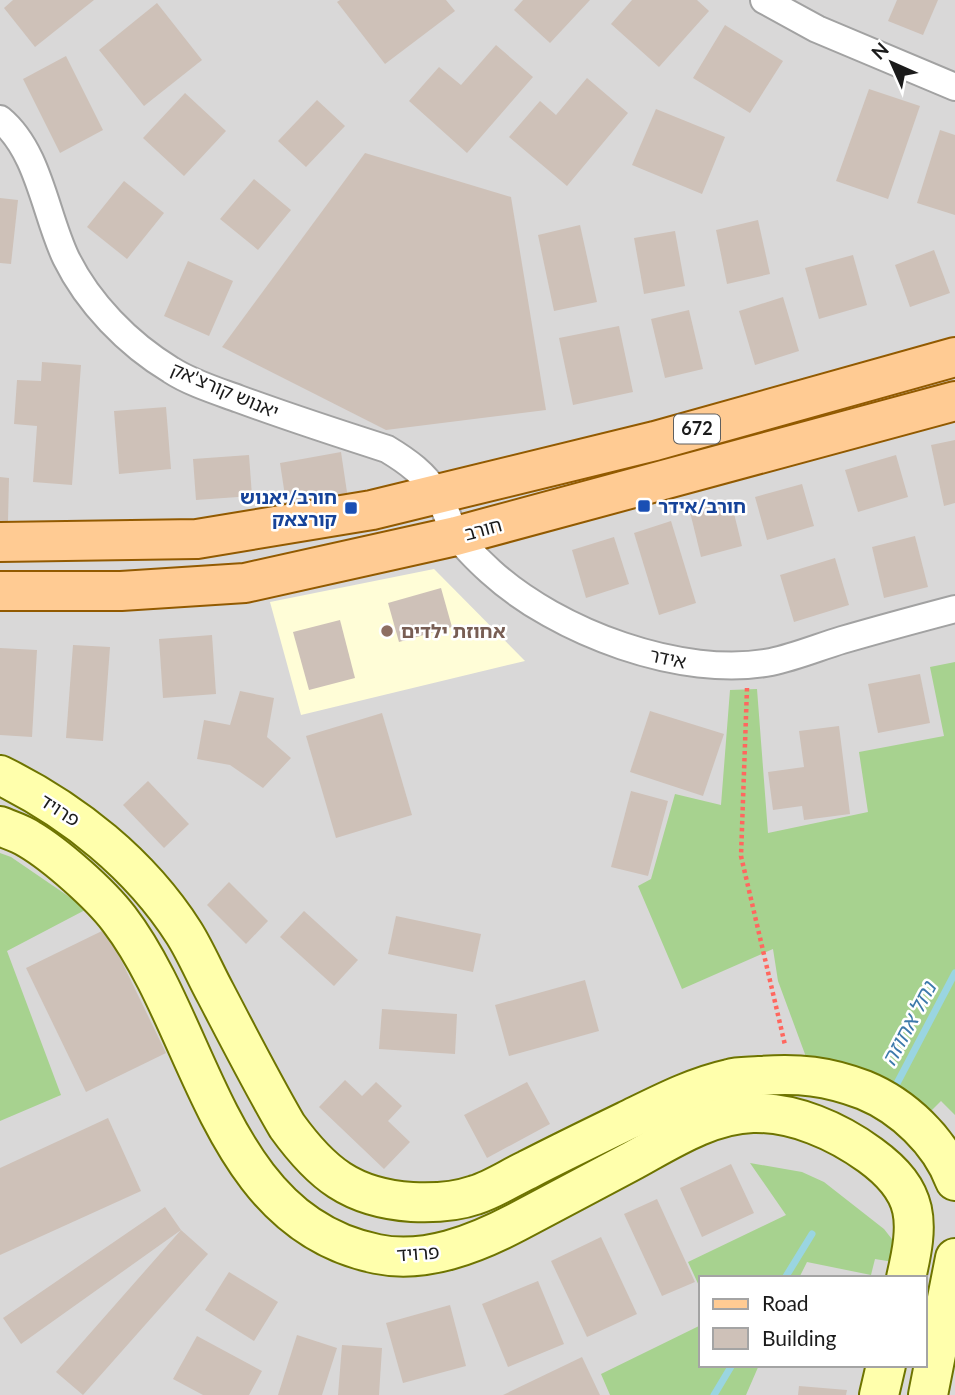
<svg xmlns="http://www.w3.org/2000/svg" width="955" height="1395" viewBox="0 0 955 1395" font-family="Lato,'Noto Sans Hebrew',sans-serif">
  <rect width="100%" height="100%" fill="#eee8df"/>
  <path fill="#d9d8d8" fill-rule="evenodd" d="M0 0H955V1395H0ZM701 1278H925V1365H701Z"/>
  <polygon fill="#fffdd7" points="434,569 525,661 301,715 270,602"/>
  <g fill="#a7d28f">
    <polygon points="955,662 955,1115 941,1101 924,1118 809,1065 778,981 773,949 682,989 638,886 651,879 675,794 721,805 730,690 757,689 768,833 868,812 859,752 944,736 930,667"/>
    <polygon points="0,853 11,857 87,909 7,951 61,1095 0,1121"/>
    <polygon points="750,1163 802,1172 824,1182 884,1229 895,1243 899,1263 875,1259 871,1275 807,1262 799,1278 701,1278 701,1290 688,1262 786,1215"/>
    <polygon points="701,1325 701,1365 759,1365 746,1395 610,1395 601,1374"/>
  </g>
  <g fill="none" stroke-linecap="round" stroke-linejoin="round">
    <g stroke="#9ad5e1" stroke-width="7">
      <polyline points="893,1091 955,973"/>
      <polyline points="785,1278 812,1234"/>
      <polyline points="714,1395 732,1365"/>
    </g>
  </g>
  <g fill="#cec1b8">
    <polygon points="13,0 94,0 35,47 4,8"/>
    <polygon points="340,0 446,0 455,11 385,64 337,2"/>
    <polygon points="523,0 590,0 550,43 514,10"/>
    <polygon points="632,0 697,0 709,11 659,67 611,24"/>
    <polygon points="897,0 938,0 923,35 888,21"/>
    <polygon points="157,3 202,60 144,106 99,50"/>
    <polygon points="725,25 783,61 750,113 693,78"/>
    <polygon points="496,45 533,77 467,153 409,101 439,67 461,85"/>
    <polygon points="66,56 103,130 60,153 23,79"/>
    <polygon points="587,78 628,113 567,186 509,137 540,101 556,115"/>
    <polygon points="869,89 920,106 888,199 836,181"/>
    <polygon points="185,93 226,131 184,176 143,138"/>
    <polygon points="317,100 345,126 306,167 278,141"/>
    <polygon points="656,109 725,137 702,194 632,165"/>
    <polygon points="940,130 955,135 955,215 917,203"/>
    <polygon points="365,153 511,197 546,410 386,430 222,347"/>
    <polygon points="254,179 291,210 258,250 220,219"/>
    <polygon points="124,181 164,213 127,259 87,227"/>
    <polygon points="0,198 18,200 11,264 0,263"/>
    <polygon points="758,220 770,274 727,284 716,230"/>
    <polygon points="580,225 597,302 554,311 538,235"/>
    <polygon points="675,231 685,286 644,294 634,238"/>
    <polygon points="934,250 950,293 910,307 895,265"/>
    <polygon points="853,255 867,305 819,319 805,268"/>
    <polygon points="188,261 233,281 209,336 164,316"/>
    <polygon points="783,297 799,351 755,365 739,311"/>
    <polygon points="689,310 703,369 665,378 651,319"/>
    <polygon points="619,326 633,392 573,405 559,338"/>
    <polygon points="42,362 81,365 72,485 33,482 37,426 14,424 17,380 41,381"/>
    <polygon points="166,407 171,469 119,474 114,411"/>
    <polygon points="955,440 955,503 944,506 931,445"/>
    <polygon points="341,452 348,499 287,509 280,463"/>
    <polygon points="249,455 252,496 196,500 193,459"/>
    <polygon points="896,455 908,497 858,512 845,470"/>
    <polygon points="0,477 9,478 8,521 0,521"/>
    <polygon points="802,484 814,526 767,540 755,497"/>
    <polygon points="731,501 742,546 701,557 690,512"/>
    <polygon points="671,521 696,603 659,615 634,533"/>
    <polygon points="915,536 928,587 884,598 872,547"/>
    <polygon points="614,537 629,584 586,598 572,550"/>
    <polygon points="835,558 849,605 794,622 780,575"/>
    <polygon points="441,588 452,627 399,642 388,603"/>
    <polygon points="340,620 355,678 309,690 293,632"/>
    <polygon points="212,635 216,694 163,698 159,639"/>
    <polygon points="73,645 110,647 103,741 66,738"/>
    <polygon points="0,648 37,650 32,737 0,735"/>
    <polygon points="920,674 930,723 878,733 868,684"/>
    <polygon points="240,691 274,698 267,737 291,758 263,788 230,765 197,759 204,720 230,725"/>
    <polygon points="650,711 724,734 703,796 630,772"/>
    <polygon points="382,713 412,815 336,838 306,736"/>
    <polygon points="839,726 850,814 804,820 802,806 773,810 768,772 804,767 799,731"/>
    <polygon points="148,781 189,824 164,848 123,805"/>
    <polygon points="631,791 668,801 648,876 611,867"/>
    <polygon points="229,882 268,921 246,944 207,905"/>
    <polygon points="304,911 358,960 334,986 280,937"/>
    <polygon points="396,916 481,934 473,972 388,954"/>
    <polygon points="106,929 166,1053 86,1092 26,968"/>
    <polygon points="585,980 599,1031 509,1056 495,1005"/>
    <polygon points="382,1009 457,1014 455,1054 379,1049"/>
    <polygon points="345,1080 362,1096 376,1082 402,1106 388,1121 410,1142 384,1169 319,1107"/>
    <polygon points="527,1082 550,1124 487,1158 464,1115"/>
    <polygon points="108,1118 141,1191 0,1255 0,1168"/>
    <polygon points="731,1164 754,1213 702,1237 680,1188"/>
    <polygon points="657,1199 695,1282 662,1296 624,1214"/>
    <polygon points="165,1207 181,1230 208,1254 83,1395 56,1372 181,1230 21,1344 3,1318"/>
    <polygon points="601,1237 637,1314 587,1337 551,1261"/>
    <polygon points="229,1272 278,1302 254,1341 205,1310"/>
    <polygon points="538,1281 564,1344 508,1367 482,1304"/>
    <polygon points="450,1305 466,1366 403,1383 386,1323"/>
    <polygon points="297,1335 337,1348 322,1395 278,1395"/>
    <polygon points="197,1336 262,1371 249,1395 203,1395 173,1379"/>
    <polygon points="342,1345 382,1348 379,1395 338,1395"/>
    <polygon points="582,1357 600,1395 503,1395"/>
    <polygon points="799,1386 847,1390 846,1395 798,1395"/>
  </g>
  <g fill="none" stroke-linecap="round" stroke-linejoin="round">
    <defs>
      <g id="minor">
        <polyline points="764,0 817,29 955,87"/>
        <path d="M0 119C39 151 45 214 66 258 88 303 128 344 171 370 191 383 217 391 239 399 288 417 337 433 387 449 407 461 425 474 437 494 446 508 449 525 458 537 467 550 479 561 491 572 557 632 682 679 771 662 795 657 819 647 842 640 880 629 917 619 955 609"/>
      </g>
      <g id="secondary">
        <path d="M0 775C73 811 140 864 184 933 196 952 205 974 216 994 239 1038 262 1083 287 1126 321 1173 351 1198 412 1202 432 1203 455 1202 475 1195 492 1190 510 1178 527 1170 560 1153 593 1137 626 1121 659 1105 693 1087 729 1079 739 1076 750 1077 760 1076 799 1073 827 1076 864 1090 903 1106 940 1141 955 1181"/>
        <path d="M0 826C9 830 20 833 29 839 56 855 100 894 119 919 203 1029 218 1222 377 1254 425 1264 475 1244 517 1222 555 1202 592 1182 630 1162 667 1142 709 1114 753 1113 794 1112 837 1131 870 1155 921 1192 919 1222 906 1278"/>
        <polyline points="879,1395 886,1365"/>
        <polyline points="928,1395 955,1258"/>
      </g>
      <g id="primary">
        <polyline points="0,542 197,539 372,510 655,441 955,357"/>
        <polyline points="0,591 121,591 245,583 456,536 955,401"/>
      </g>
    </defs>
    <use href="#minor" stroke="#a2a2a2" stroke-width="30"/>
    <use href="#secondary" stroke="#6e7400" stroke-width="42"/>
    <use href="#primary" stroke="#925a00" stroke-width="42"/>
    <polyline stroke="#ff675f" stroke-width="4.5" stroke-dasharray="3.5 3.5" stroke-linecap="butt" points="747,688 741,856 785,1045"/>
    <use href="#minor" stroke="#fff" stroke-width="26"/>
    <use href="#secondary" stroke="#ffffac" stroke-width="38"/>
    <use href="#primary" stroke="#ffcb93" stroke-width="38"/>
  </g>
  <g fill="#1a4fb4" stroke="#fff" stroke-width="2.5">
    <rect x="637" y="499" width="14" height="14" rx="3.5"/>
    <rect x="344" y="501" width="14" height="14" rx="3.5"/>
  </g>
  <circle fill="#8d6e63" stroke="#fff" stroke-width="2.5" cx="387" cy="631" r="7"/>
  <g text-anchor="middle" stroke-width="5" stroke-linejoin="round" paint-order="stroke">
    <rect fill="#fff" stroke="#5f5f5f" stroke-width="2" x="674" y="414.5" width="46" height="29" rx="5"/>
    <g font-size="18" font-weight="bold" fill="#1b1b1b">
      <text x="697" y="435">672</text>
    </g>
    <g font-size="19" fill="#1b1b1b" stroke="#fff">
      <text transform="translate(225 390) rotate(23)" y="7">יאנוש קורצ'אק</text>
      <text transform="translate(483 529) rotate(-15)" y="7">חורב</text>
      <text transform="translate(668 658) rotate(12)" y="7">אידר</text>
      <text transform="translate(60 810) rotate(33)" y="7">פרויד</text>
      <text transform="translate(418 1253) rotate(-4)" y="7">פרויד</text>
    </g>
    <g font-size="19" font-weight="bold" fill="#164399" stroke="#fff" text-anchor="end">
      <text x="337" y="504">חורב/יאנוש<tspan x="337" dy="22">קורצאק</tspan></text>
      <text x="658" y="513" text-anchor="start">חורב/אידר</text>
    </g>
    <g font-size="19" font-weight="bold" fill="#785e54" stroke="#fff" text-anchor="start">
      <text x="401" y="638">אחוזת ילדים</text>
    </g>
    <g font-size="21" font-style="italic" fill="#3d7aab" stroke="#fff">
      <text transform="translate(909 1024) rotate(-62)" y="7">נחל אחוזה</text>
    </g>
  </g>
  <rect x="699" y="1276" width="228" height="91" fill="#ffffff" stroke="#a4a4a4" stroke-width="2"/>
  <rect x="713" y="1299" width="35" height="10" fill="#ffcb93" stroke="#a4a4a4" stroke-width="2"/>
  <text x="762" y="1311" font-size="21" fill="#1b1b1b">Road</text>
  <rect x="713" y="1328" width="35" height="21" fill="#cec1b8" stroke="#a4a4a4" stroke-width="2"/>
  <text x="762" y="1346" font-size="21" fill="#1b1b1b">Building</text>
  <g transform="translate(892 63) rotate(315)" stroke="#ffffff" stroke-width="5" paint-order="stroke">
  <path d="M0-5L12 26L0 18L-12 26Z" fill="#1b1b1b"/>
  <text y="-10" font-size="19" font-weight="bold" text-anchor="middle" fill="#1b1b1b">N</text>
  </g>
</svg>
